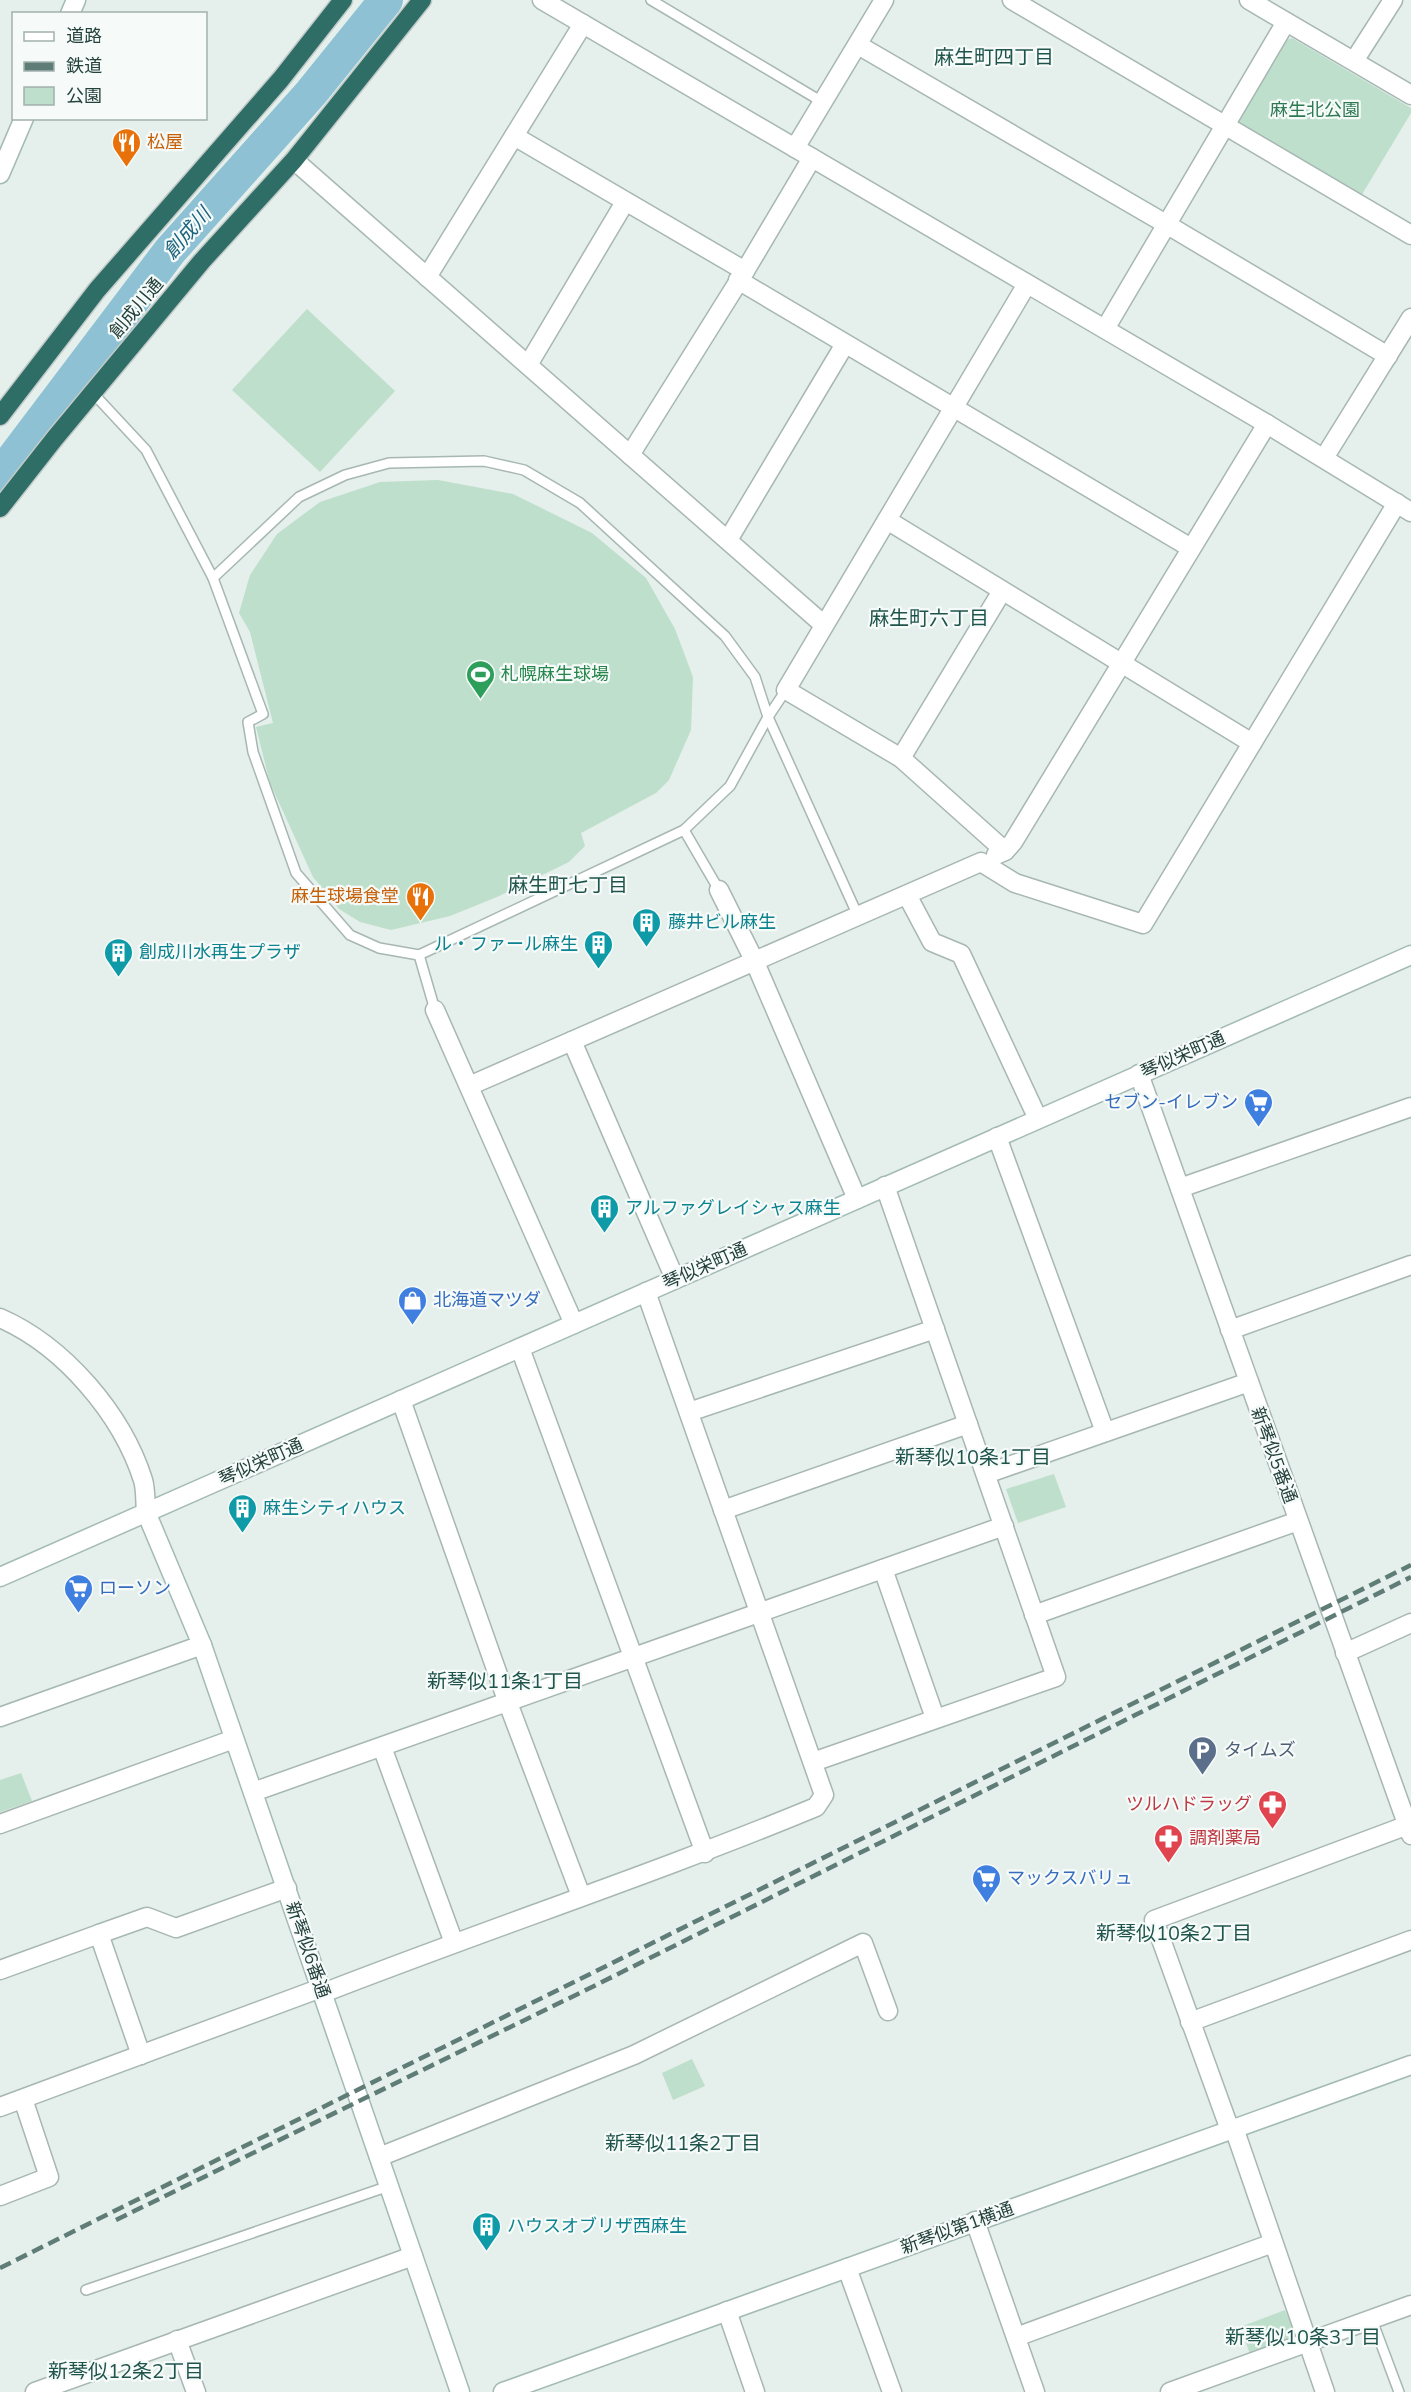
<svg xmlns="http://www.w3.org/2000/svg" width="1411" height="2392" viewBox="0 0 1411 2392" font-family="Mulish,'Noto Sans JP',sans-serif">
  <rect width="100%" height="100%" fill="#e5efeb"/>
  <g fill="#bedfcb">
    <polygon points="1292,38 1411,108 1411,113 1361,196 1240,125 1238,118 1284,41"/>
    <polygon points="307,309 395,391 320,472 232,390"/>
    <polygon points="438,480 513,494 592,533 646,578 675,629 693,677 691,730 669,780 656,793 581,833 585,846 569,862 497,897 450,916 391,930 360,922 339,909 313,877 270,783 256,727 273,723 250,632 239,613 250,575 277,534 320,502 380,482"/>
    <polygon points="1054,1474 1066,1507 1018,1523 1006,1489"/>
    <polygon points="21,1773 32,1801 0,1812 0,1780"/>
    <polygon points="692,2059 705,2086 673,2100 662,2073"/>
    <polygon points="1285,2310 1297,2337 1250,2354 1240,2327"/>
  </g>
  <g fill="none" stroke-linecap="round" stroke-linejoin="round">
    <polyline stroke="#8dc1d3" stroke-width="34" points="0,476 170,251 311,93 386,0"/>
    <defs>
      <g id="lane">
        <polyline points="651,0 824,103"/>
        <polyline points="92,392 146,450 213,578"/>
        <polygon points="484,461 524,470 580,503 725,636 755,677 768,717 730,786 684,830 419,955 379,948 350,935 296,873 253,752 248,722 263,714 213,578 299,497 345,475 389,463"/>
        <polyline points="786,690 768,717 858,916"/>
        <polyline points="684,830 719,890"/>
        <polyline points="419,955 435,1010"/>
        <polyline points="86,2290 389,2186"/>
        <polyline points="1372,2320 1399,2392"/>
      </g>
      <g id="street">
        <polyline points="542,0 1267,424 1411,512"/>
        <polyline points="1012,0 1411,235"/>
        <polyline points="1249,0 1411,95"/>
        <polyline points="858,45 1166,224 1388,356"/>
        <polyline points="1354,61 1393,0"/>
        <polyline points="514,136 745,271"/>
        <polyline points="795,148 884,0"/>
        <polyline points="294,160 824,625"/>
        <polyline points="427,277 583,24"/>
        <polyline points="738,280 1191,548"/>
        <polyline points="1105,329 1286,22"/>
        <polyline points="528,365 625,202"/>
        <polyline points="630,455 745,271 812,158"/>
        <polyline points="1324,458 1411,318"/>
        <polyline points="887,520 1252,743"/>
        <polyline points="728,540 845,344"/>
        <polyline points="901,758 1002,591"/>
        <polyline points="1005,851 901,758 786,690 1027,284"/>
        <polyline points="996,855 1005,851 1013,842 1267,424"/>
        <polyline points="719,890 754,960 857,1199"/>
        <polyline points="907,895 932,942 961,954 1038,1119"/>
        <polyline points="435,1010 574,1324"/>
        <polyline points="572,1041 675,1279"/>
        <polyline points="1139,1074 1411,1835"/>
        <polyline points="469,1086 981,862 1015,883 1143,924 1397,503"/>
        <polyline points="997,1137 1105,1432"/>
        <polyline points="1180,1188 1411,1107"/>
        <path d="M0 1318C64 1346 122 1414 143 1480 146 1490 145 1502 146 1512"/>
        <polyline points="1230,1330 1411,1265"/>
        <polyline points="520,1348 705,1853"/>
        <polyline points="401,1400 508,1703 581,1896"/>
        <polyline points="689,1412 935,1329"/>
        <polyline points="986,1474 1249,1382"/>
        <polyline points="723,1510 968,1424"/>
        <polyline points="883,1569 935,1718"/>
        <polyline points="1034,1615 1298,1521"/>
        <polyline points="1345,1653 1411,1623"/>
        <polyline points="0,1717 202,1645"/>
        <polyline points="382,1747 454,1943"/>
        <polyline points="813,1762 1056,1677 885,1186"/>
        <polyline points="253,1792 1004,1526"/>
        <polyline points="0,1824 234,1739"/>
        <polyline points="99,1934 147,1917 176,1928 287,1888"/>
        <polyline points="0,1970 99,1934 141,2055"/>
        <path d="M323 1993C487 1929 654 1874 816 1807L824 1795 646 1292"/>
        <polyline points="1190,2022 1411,1940"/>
        <polyline points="0,2107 321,1988"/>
        <polyline points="1234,2128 1325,2392"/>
        <polyline points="1230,2130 1154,1920 1408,1825"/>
        <polyline points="379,2157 634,2055 863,1943 888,2011"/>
        <polyline points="0,2196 49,2177 23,2099"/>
        <polyline points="975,2221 1035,2392"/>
        <polyline points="847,2268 892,2392"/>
        <polyline points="727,2311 755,2392"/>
        <polyline points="1016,2337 1273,2243"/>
        <polyline points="177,2340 196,2392"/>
        <polyline points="35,2392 413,2256"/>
        <polyline points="1170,2392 1411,2305"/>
      </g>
      <g id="secondary">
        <polyline points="70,14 76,0"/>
        <polyline points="0,174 24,118"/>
        <polyline points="146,1512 202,1645 460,2392"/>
        <polyline points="0,1577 1411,955"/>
        <polyline points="503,2392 1411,2065"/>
      </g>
      <g id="highway">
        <polyline points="0,416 97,290 281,79 343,0"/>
        <polyline points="0,508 55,438 202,261 294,160 422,0"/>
      </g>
    </defs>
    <use href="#lane" stroke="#a7b7b3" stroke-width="12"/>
    <use href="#street" stroke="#a7b7b3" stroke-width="21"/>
    <use href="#secondary" stroke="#a3bab5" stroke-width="21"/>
    <use href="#highway" stroke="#c2cac8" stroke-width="21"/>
    <use href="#lane" stroke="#fff" stroke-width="9"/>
    <use href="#street" stroke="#fff" stroke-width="18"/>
    <use href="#secondary" stroke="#fff" stroke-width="18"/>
    <use href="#highway" stroke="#2f6e67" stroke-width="18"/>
    <g stroke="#5f7c77" stroke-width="4.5" stroke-dasharray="12 6" stroke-linecap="butt">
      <polyline points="116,2220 590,1988 1411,1577"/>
      <polyline points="0,2268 1411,1565"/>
    </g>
  </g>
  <defs>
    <symbol id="restaurant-pin" viewBox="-11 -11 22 30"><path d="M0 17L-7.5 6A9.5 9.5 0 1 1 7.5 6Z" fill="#e8710a" stroke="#f6fbf9"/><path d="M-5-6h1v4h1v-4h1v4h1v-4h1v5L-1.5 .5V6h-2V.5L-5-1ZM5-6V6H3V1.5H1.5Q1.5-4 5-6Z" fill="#fff"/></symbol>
    <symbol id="stadium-pin" viewBox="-11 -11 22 30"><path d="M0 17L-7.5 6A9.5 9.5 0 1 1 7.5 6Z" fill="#2e9e5b" stroke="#f6fbf9"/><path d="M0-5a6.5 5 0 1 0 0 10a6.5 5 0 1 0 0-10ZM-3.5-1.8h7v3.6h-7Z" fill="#fff"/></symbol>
    <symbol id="building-pin" viewBox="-11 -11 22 30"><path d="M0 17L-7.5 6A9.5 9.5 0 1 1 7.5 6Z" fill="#0f9aa8" stroke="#f6fbf9"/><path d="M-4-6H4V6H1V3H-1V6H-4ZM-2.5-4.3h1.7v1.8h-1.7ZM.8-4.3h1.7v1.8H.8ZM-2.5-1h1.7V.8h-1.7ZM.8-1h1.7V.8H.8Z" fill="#fff"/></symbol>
    <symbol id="supermarket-pin" viewBox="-11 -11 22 30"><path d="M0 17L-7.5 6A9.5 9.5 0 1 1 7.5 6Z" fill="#3f7fe0" stroke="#f6fbf9"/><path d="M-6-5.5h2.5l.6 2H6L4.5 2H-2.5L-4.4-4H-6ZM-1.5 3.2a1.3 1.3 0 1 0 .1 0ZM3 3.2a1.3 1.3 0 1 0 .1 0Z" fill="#fff"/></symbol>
    <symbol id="shop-pin" viewBox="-11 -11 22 30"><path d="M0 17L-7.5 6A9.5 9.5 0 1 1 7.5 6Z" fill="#3f7fe0" stroke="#f6fbf9"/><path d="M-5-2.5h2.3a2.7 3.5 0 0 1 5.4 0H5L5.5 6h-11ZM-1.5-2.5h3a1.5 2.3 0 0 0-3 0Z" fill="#fff"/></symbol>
    <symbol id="parking-pin" viewBox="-11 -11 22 30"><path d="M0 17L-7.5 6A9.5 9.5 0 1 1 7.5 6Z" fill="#5c6f8a" stroke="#f6fbf9"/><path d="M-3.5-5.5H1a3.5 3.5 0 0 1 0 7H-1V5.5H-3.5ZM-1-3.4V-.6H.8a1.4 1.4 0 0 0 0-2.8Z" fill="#fff"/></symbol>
    <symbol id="pharmacy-pin" viewBox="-11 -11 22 30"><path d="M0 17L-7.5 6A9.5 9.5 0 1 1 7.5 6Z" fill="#e0444e" stroke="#f6fbf9"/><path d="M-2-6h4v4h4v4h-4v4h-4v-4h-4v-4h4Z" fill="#fff"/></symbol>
  </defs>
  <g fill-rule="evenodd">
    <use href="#restaurant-pin" x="110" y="126" width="33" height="45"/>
    <use href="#stadium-pin" x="464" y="658" width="33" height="45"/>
    <use href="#restaurant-pin" x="404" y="880" width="33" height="45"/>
    <use href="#building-pin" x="630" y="906" width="33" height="45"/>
    <use href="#building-pin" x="582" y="928" width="33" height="45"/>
    <use href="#building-pin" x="102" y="936" width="33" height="45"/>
    <use href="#supermarket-pin" x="1242" y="1086" width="33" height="45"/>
    <use href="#building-pin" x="588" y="1192" width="33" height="45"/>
    <use href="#shop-pin" x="396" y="1284" width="33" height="45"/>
    <use href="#building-pin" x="226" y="1492" width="33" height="45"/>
    <use href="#supermarket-pin" x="62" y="1572" width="33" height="45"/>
    <use href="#parking-pin" x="1186" y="1734" width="33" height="45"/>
    <use href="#pharmacy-pin" x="1256" y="1788" width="33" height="45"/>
    <use href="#pharmacy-pin" x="1152" y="1822" width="33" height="45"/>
    <use href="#supermarket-pin" x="970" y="1862" width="33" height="45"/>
    <use href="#building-pin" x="470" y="2210" width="33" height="45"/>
  </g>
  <g text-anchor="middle" stroke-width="4.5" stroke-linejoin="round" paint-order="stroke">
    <g font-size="18" fill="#2d7952" stroke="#f6fbf9">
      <text x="1315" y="116">麻生北公園</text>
    </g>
    <g font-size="18" fill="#c56008" stroke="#f6fbf9" text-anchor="start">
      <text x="147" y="148">松屋</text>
      <text x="399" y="902" text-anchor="end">麻生球場食堂</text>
    </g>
    <g font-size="18" fill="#24413c" stroke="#f6fbf9">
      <text transform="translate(136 308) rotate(-50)" y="6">創成川通</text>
      <text transform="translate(1183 1055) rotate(-24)" y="6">琴似栄町通</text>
      <text transform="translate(705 1266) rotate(-24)" y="6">琴似栄町通</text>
      <text transform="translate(1274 1455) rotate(70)" y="6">新琴似5番通</text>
      <text transform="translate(261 1462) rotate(-24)" y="6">琴似栄町通</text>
      <text transform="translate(308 1950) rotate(71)" y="6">新琴似6番通</text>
      <text transform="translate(957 2228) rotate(-20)" y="6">新琴似第1横通</text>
    </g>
    <g font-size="18" fill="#27864d" stroke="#f6fbf9" text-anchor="start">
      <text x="501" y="680">札幌麻生球場</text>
    </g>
    <g font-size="18" fill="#0d838f" stroke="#f6fbf9" text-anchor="start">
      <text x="668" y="928">藤井ビル麻生</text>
      <text x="578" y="950" text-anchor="end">ル・ファール麻生</text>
      <text x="139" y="958">創成川水再生プラザ</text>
      <text x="625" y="1214">アルファグレイシャス麻生</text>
      <text x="263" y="1514">麻生シティハウス</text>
      <text x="507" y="2232">ハウスオブリザ西麻生</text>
    </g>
    <g font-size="18" fill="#366cbe" stroke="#f6fbf9" text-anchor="start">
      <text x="1238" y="1108" text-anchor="end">セブン-イレブン</text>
      <text x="433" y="1306">北海道マツダ</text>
      <text x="99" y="1594">ローソン</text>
      <text x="1007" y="1884">マックスバリュ</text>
    </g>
    <g font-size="18" fill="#4e5e75" stroke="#f6fbf9" text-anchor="start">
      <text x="1224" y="1756">タイムズ</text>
    </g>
    <g font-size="18" fill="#be3a42" stroke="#f6fbf9" text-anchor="end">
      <text x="1252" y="1810">ツルハドラッグ</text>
      <text x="1189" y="1844" text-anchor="start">調剤薬局</text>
    </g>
    <g font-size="20" fill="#1f544c" stroke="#f6fbf9">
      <text x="994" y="64">麻生町四丁目</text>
      <text x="929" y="625">麻生町六丁目</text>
      <text x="568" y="892">麻生町七丁目</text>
      <text x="973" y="1464">新琴似10条1丁目</text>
      <text x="505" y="1688">新琴似11条1丁目</text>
      <text x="1174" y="1940">新琴似10条2丁目</text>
      <text x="683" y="2150">新琴似11条2丁目</text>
      <text x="1303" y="2344">新琴似10条3丁目</text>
      <text x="126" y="2378">新琴似12条2丁目</text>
    </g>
    <g font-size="20" font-style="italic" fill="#1c647f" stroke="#f6fbf9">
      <text transform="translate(187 233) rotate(-49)" y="7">創成川</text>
    </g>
  </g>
  <rect x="12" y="12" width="195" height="108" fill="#f6fbf9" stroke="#a2b1ad" stroke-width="1.5"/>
  <rect x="24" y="32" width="30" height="9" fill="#ffffff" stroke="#a2b1ad" stroke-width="1.5"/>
  <text x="66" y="42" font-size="18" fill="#24413c">道路</text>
  <rect x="24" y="62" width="30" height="9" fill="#5f7c77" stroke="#a2b1ad" stroke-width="1.5"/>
  <text x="66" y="72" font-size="18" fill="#24413c">鉄道</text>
  <rect x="24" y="87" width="30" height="18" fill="#bedfcb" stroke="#a2b1ad" stroke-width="1.5"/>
  <text x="66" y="102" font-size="18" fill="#24413c">公園</text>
</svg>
